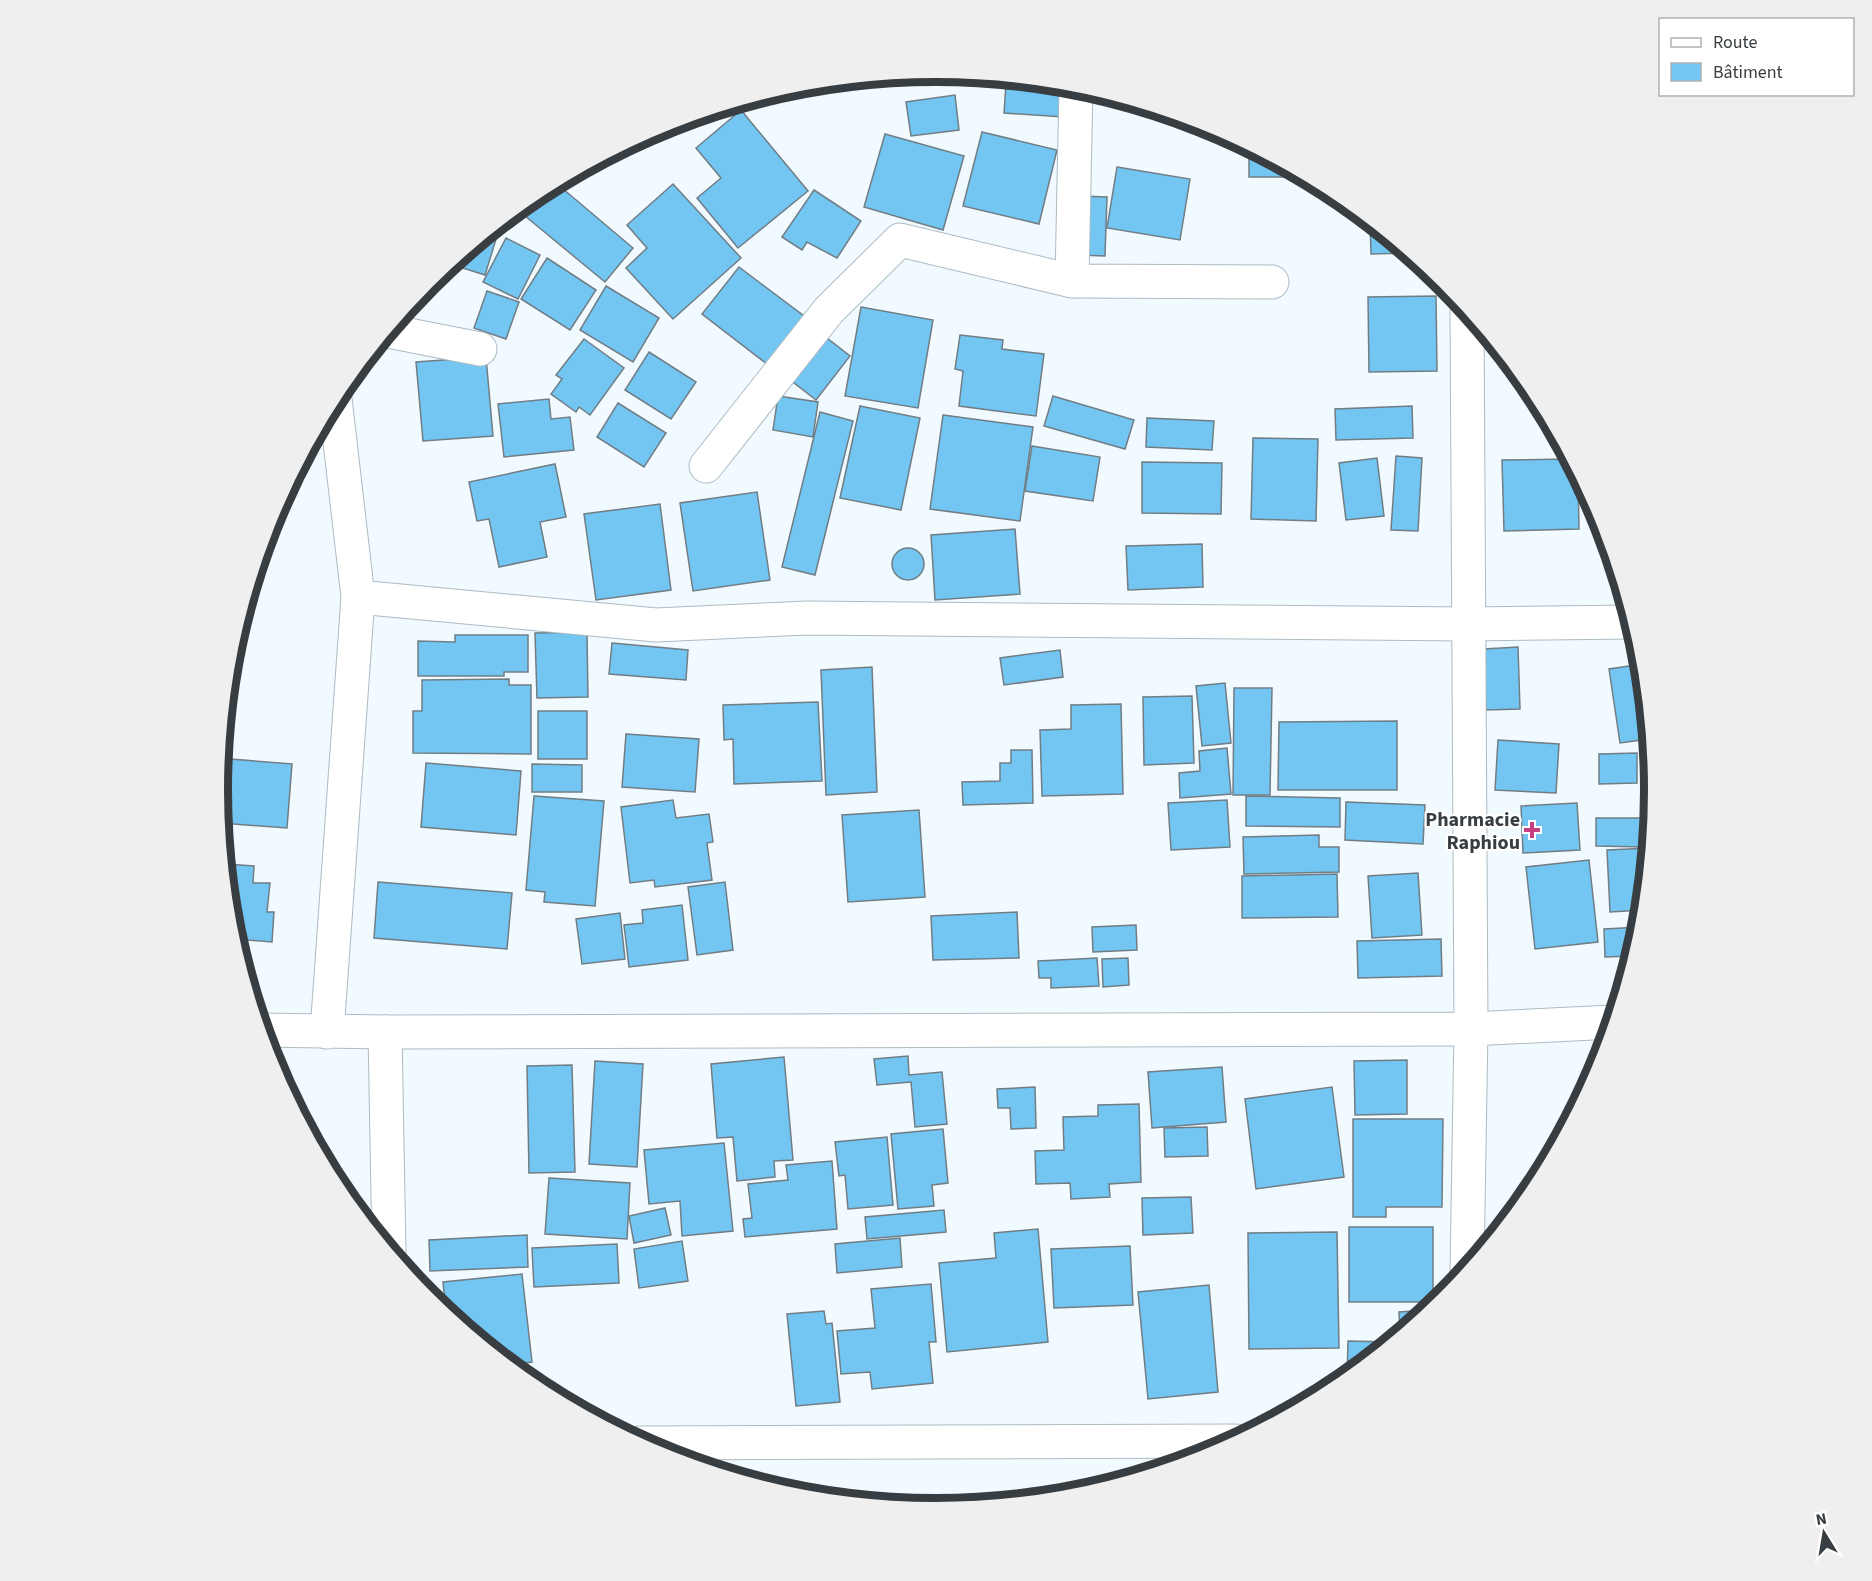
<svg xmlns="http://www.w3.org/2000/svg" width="1872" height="1581" viewBox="0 0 1872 1581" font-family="'Source Sans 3',sans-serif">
  <rect width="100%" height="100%" fill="#f1faff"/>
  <g fill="#73c6f2" stroke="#707d85" stroke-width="1.5">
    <polygon points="1006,84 1065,88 1063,117 1004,113"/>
    <polygon points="955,95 959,130 911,136 906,102"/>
    <polygon points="741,110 808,191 738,248 697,198 721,178 696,148"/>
    <polygon points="982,132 1057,150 1039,224 963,206"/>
    <polygon points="885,134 964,156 943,230 864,207"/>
    <polygon points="1249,147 1284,166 1284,177 1249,177"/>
    <polygon points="1117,167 1190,179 1180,240 1107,228"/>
    <polygon points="556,183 633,248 605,282 519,211 537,193"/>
    <polygon points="673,184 741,258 673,319 626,268 647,248 627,225"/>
    <polygon points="814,190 861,221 837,258 807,242 802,250 782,237"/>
    <polygon points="1081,196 1107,197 1105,256 1079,255"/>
    <polygon points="1370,222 1408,253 1371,254"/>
    <polygon points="501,223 485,275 450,264"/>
    <polygon points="506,238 540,255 518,299 483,282"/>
    <polygon points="547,258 596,290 570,330 521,299"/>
    <polygon points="739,267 804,316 767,364 702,314"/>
    <polygon points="606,286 659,318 633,362 580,330"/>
    <polygon points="487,291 519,302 506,339 474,328"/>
    <polygon points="1436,296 1437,371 1369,372 1368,297"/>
    <polygon points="861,307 933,320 918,408 845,396"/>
    <polygon points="818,331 850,356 816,400 784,375"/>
    <polygon points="960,335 1003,340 1002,349 1044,354 1036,416 959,406 963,371 955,369"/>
    <polygon points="584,339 624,368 590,415 579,407 576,412 551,394 562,379 556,375"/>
    <polygon points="649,352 696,382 671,419 625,390"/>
    <polygon points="486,357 493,436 423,441 416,362"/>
    <polygon points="778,396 818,402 813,437 773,430"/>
    <polygon points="1053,396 1134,420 1125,449 1044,426"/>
    <polygon points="549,399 551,419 570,417 574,450 504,457 498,404"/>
    <polygon points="618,403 666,433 644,467 597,437"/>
    <polygon points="860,406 920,418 901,510 840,498"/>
    <polygon points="1412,406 1413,438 1336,440 1335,409"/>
    <polygon points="820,412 853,421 815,575 782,567"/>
    <polygon points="943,415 1033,427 1020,521 930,509"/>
    <polygon points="1147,418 1214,421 1212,450 1146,447"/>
    <polygon points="1253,438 1318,439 1316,521 1251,519"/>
    <polygon points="1032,446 1100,457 1093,501 1025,491"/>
    <polygon points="1396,456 1422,458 1418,531 1391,530"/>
    <polygon points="1377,458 1384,516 1346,520 1339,463"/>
    <polygon points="1569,459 1578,475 1579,529 1504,531 1502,460"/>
    <polygon points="1142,462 1222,463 1221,514 1142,513"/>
    <polygon points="555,464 566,517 540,522 547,557 499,567 489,519 477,521 469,482"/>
    <polygon points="757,492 770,580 693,591 680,503"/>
    <polygon points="660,504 671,590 596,600 584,514"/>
    <polygon points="1015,529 1020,594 935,600 931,535"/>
    <polygon points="1202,544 1203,587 1128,590 1126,546"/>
    <circle cx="908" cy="564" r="16"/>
    <polygon points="587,632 588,697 537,698 535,633"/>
    <polygon points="455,635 528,635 528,672 504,672 504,676 418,676 418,641 455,642"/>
    <polygon points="612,643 688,650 686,680 609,674"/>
    <polygon points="1518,647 1520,709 1486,710 1484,649"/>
    <polygon points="1060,650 1063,677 1004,685 1000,658"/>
    <polygon points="1642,664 1649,739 1620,743 1609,669"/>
    <polygon points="872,667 877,792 826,795 821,670"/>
    <polygon points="509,679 509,685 531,685 531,754 413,753 413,711 422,711 422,680"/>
    <polygon points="1225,683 1231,743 1202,746 1196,686"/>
    <polygon points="1234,688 1272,688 1270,795 1233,795"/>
    <polygon points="1192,696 1194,763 1144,765 1143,697"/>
    <polygon points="818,702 822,781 734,784 733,739 724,740 723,705"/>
    <polygon points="1121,704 1123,794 1042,796 1040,730 1071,729 1071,705"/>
    <rect x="538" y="711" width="49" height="48"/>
    <polygon points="1397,721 1397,790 1278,790 1279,722"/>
    <polygon points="626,734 699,739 695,792 622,787"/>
    <polygon points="1498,740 1559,744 1556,793 1495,790"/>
    <polygon points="222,743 231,744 230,759 292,764 287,828 221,823 218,790"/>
    <polygon points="1227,748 1231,794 1180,798 1179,773 1200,771 1199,751"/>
    <polygon points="1011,750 1032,750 1033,803 963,805 962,782 1000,781 1000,763 1011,763"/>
    <polygon points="1637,753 1637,783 1599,784 1599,754"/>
    <polygon points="426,763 521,771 516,835 421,827"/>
    <polygon points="532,764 582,765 582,792 532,792"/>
    <polygon points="534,796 604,801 595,906 544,902 545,892 526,890"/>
    <polygon points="1246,796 1340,798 1340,827 1246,826"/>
    <polygon points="673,800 676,818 709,814 713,842 707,843 712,880 655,887 654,880 630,883 621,807"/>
    <polygon points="1227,800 1230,847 1171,850 1168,803"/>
    <polygon points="1346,802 1425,805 1423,844 1345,840"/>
    <polygon points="1577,803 1580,850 1523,853 1521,806"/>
    <polygon points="919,810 925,897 848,902 842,815"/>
    <polygon points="1596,818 1645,818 1645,847 1596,846"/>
    <polygon points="1319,835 1319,847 1339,847 1339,872 1244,874 1243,837"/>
    <polygon points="1649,848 1643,910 1610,912 1607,850"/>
    <polygon points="1589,860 1598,942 1535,949 1526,867"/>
    <polygon points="225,864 254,866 253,883 270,883 267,912 274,912 272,942 236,939 236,945 231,930"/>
    <polygon points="1418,873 1422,935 1372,938 1368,876"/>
    <polygon points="1337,874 1338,917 1242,918 1242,876"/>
    <polygon points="378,882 512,893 507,949 374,938"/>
    <polygon points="725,882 733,950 697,955 688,887"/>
    <polygon points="682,905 688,960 629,967 624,925 643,923 642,910"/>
    <polygon points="1017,912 1019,958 933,960 931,916"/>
    <polygon points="620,913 625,959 582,964 576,919"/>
    <polygon points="1136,925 1137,950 1093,952 1092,927"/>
    <polygon points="1641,927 1633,956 1605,957 1604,929"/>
    <polygon points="1441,939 1442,976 1358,978 1357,941"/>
    <polygon points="1097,958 1099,986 1051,988 1051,978 1039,978 1038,961"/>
    <polygon points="1128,958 1129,985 1103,987 1102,959"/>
    <polygon points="908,1056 909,1075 942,1072 947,1124 915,1127 911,1082 877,1085 874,1059"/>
    <polygon points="784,1057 793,1160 774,1161 775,1177 737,1181 733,1137 717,1138 711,1064"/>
    <polygon points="1407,1060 1407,1114 1355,1115 1354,1061"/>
    <polygon points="595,1061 643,1064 637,1167 589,1164"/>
    <polygon points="572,1065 575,1172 529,1173 527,1066"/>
    <polygon points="1222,1067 1226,1122 1152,1128 1148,1072"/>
    <polygon points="1035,1087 1036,1128 1011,1129 1010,1108 998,1108 997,1089"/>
    <polygon points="1332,1087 1344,1177 1256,1189 1245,1099"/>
    <polygon points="1139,1104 1141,1182 1109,1184 1110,1197 1071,1199 1070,1183 1036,1184 1035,1151 1064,1150 1063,1117 1098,1116 1098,1105"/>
    <polygon points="1353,1119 1443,1119 1442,1207 1386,1207 1386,1217 1353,1217"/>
    <polygon points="1207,1127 1208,1156 1165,1157 1164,1128"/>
    <polygon points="943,1129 948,1183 932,1185 934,1206 898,1209 891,1134"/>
    <polygon points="887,1137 893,1205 848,1209 845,1175 839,1176 835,1142"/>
    <polygon points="724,1143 733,1231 682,1236 680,1201 649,1204 644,1150"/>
    <polygon points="832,1161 837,1229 745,1237 743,1219 752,1218 748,1184 788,1180 786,1165"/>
    <polygon points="1542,1174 1533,1190 1532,1175"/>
    <polygon points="549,1178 630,1183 627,1239 545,1234"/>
    <polygon points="1191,1197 1193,1233 1143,1235 1142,1198"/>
    <polygon points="665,1208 671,1235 634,1243 629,1216"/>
    <polygon points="944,1210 946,1232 867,1239 865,1217"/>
    <rect x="1349" y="1227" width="84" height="75"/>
    <polygon points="1038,1229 1048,1342 947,1352 939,1263 996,1258 994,1233"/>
    <polygon points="1337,1232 1339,1348 1249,1349 1248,1233"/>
    <polygon points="527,1235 528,1267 430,1271 429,1240"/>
    <polygon points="900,1238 902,1267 837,1273 835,1244"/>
    <polygon points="682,1241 688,1281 639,1288 634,1249"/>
    <polygon points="617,1244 619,1283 534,1287 532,1248"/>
    <polygon points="1130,1246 1133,1305 1054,1308 1051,1249"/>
    <polygon points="522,1274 532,1362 509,1365 446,1313 443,1282"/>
    <polygon points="931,1284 936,1342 929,1342 933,1383 872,1389 870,1372 841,1374 837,1331 875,1328 871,1289"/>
    <polygon points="1209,1285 1218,1392 1148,1399 1138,1292"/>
    <polygon points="1430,1310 1400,1334 1399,1312"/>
    <polygon points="824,1311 826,1324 832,1323 840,1402 796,1406 787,1314"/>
    <polygon points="1348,1341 1391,1342 1347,1378"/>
  </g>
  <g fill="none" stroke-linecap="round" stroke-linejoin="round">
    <defs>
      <g id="minor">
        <polyline points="1072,281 1076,86"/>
        <polyline points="388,331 480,349"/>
        <polyline points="706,466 829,310 900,240 1072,281 1272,282"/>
        <polyline points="358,597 656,625 807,618 1468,624 1632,622"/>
        <polyline points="261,1030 385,1032 1471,1029 1613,1022"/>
        <polyline points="327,1032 358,597 335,399"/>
        <polyline points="385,1032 389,1252"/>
        <polyline points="639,1443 1236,1441"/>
      </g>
      <polyline id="tertiary" points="1467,1271 1471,1029 1467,311"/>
    </defs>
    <use href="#minor" stroke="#adbbc3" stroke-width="35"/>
    <use href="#tertiary" stroke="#adbbc3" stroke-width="35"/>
    <use href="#minor" stroke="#fff" stroke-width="33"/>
    <use href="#tertiary" stroke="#fff" stroke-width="33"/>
  </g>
  <path fill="#c64080" stroke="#fff" stroke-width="2" d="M1529 821h6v6h6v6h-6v6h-6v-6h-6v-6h6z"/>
  <g text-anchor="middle" stroke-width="4.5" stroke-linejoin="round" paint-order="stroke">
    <g font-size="20" font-weight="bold" fill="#373d40" stroke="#fff" text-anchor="end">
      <text x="1520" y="826">Pharmacie<tspan x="1520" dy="23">Raphiou</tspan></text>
    </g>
  </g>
  <path d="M0 0H1872V1581H0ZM228 790a708 708 0 1 1 1416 0a708 708 0 1 1-1416 0Z" fill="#efeff0" fill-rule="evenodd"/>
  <path fill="none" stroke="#373d40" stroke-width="8" d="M228 790a708 708 0 1 1 1416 0a708 708 0 1 1-1416 0Z"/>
  <rect x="1659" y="18" width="195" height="78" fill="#ffffff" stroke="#afb1b3" stroke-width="1.5"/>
  <rect x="1671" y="38" width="30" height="9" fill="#ffffff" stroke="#afb1b3" stroke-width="1.5"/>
  <text x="1713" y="48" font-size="18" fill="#373d40">Route</text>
  <rect x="1671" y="63" width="30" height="18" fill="#73c6f2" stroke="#afb1b3" stroke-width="1.5"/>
  <text x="1713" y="78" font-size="18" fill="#373d40">Bâtiment</text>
  <g transform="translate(1824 1533) rotate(349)" stroke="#ffffff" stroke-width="4.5" paint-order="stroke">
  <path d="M0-4.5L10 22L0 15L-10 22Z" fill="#373d40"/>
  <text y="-9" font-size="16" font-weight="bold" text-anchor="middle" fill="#373d40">N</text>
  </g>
</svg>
